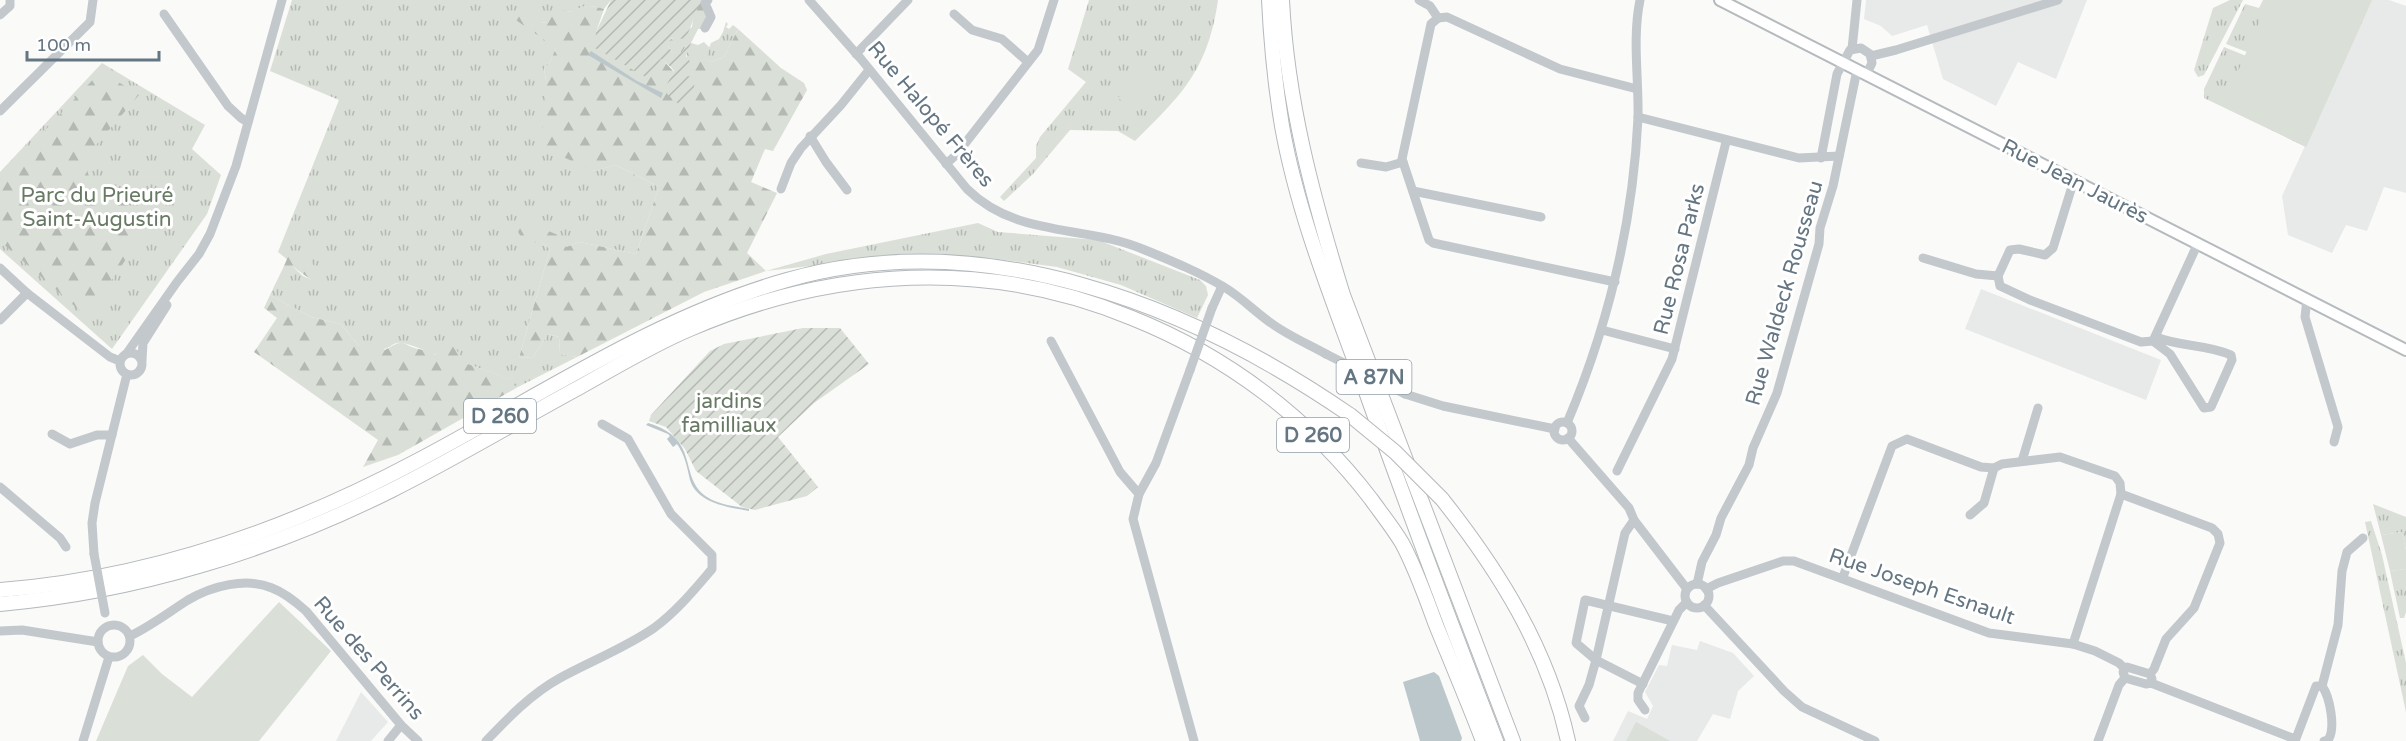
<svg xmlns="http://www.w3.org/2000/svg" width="2406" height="741" viewBox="0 0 2406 741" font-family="'Varela Round',sans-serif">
  <defs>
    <pattern id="grass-tufts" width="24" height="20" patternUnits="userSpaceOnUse" patternTransform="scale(1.5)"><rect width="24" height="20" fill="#dadfd7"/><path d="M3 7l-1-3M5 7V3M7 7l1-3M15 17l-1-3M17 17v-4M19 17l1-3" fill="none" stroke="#b4b9b4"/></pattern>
    <pattern id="forest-firs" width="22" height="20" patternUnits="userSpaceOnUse" patternTransform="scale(1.5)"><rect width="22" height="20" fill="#dadfd7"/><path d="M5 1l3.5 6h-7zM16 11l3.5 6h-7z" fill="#b4b9b4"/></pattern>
    <pattern id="garden-furrows" width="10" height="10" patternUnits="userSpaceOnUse" patternTransform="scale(1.5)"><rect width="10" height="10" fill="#dadfd7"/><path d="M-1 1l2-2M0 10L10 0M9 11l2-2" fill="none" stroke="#b4b9b4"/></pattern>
  </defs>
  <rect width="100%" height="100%" fill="#fafaf8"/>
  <g fill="#e8e9e9">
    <polygon points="1866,0 2087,0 2056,79 2018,62 1996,106 1943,79 1927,25 1892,36 1881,26 1864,19"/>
    <polygon points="2372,0 2389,0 2406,6 2406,193 2384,187 2367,231 2346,225 2332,253 2288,235 2282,196"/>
    <polygon points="1981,289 2161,360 2146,400 1965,329"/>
    <polygon points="1700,641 1733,653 1754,676 1738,691 1730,719 1713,714 1697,741 1613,741 1628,711 1647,719 1653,706 1645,692 1659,665 1667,666 1672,645 1697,650"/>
    <polygon points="361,692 388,722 371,741 336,741"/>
  </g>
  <g fill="url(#grass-tufts)">
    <path d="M292 0H611L604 9C591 5 584 4 573 12L554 9 548 22 540 23 556 48 549 64 544 68 546 81 593 171 616 165 659 187 636 254 580 242 566 247 541 242 550 249 519 358 533 357 548 334 559 337 560 354 577 357 518 387 512 380 468 364 441 352 433 355C428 351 403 341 397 343 392 344 388 349 383 349 376 350 366 347 359 346L341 324 311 317 270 295 284 266H292L303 276 314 281 278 252 339 100 270 71Z"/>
    <path d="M1089 0H1218C1208 69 1183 94 1135 141L1118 131 1070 130 1033 174 1004 201 1000 197 1036 158V146L1040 137 1086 82 1068 69Z"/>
    <polygon points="2230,0 2243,0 2204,75 2198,77 2194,70 2213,8"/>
    <polygon points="2263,0 2310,0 2268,60 2226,44 2245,4 2259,8"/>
    <polygon points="2372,0 2306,147 2204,98 2204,89 2224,47 2266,64"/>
    <polygon points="726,22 728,24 726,27 729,29 733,25 738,29 724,57 711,62 705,58 711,43 719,39 723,32"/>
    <polygon points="102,63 205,125 192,149 221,175 207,214 112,349 0,249 0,172"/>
    <polygon points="978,223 998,232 1098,240 1200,280 1206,286 1208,295 1197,318 1121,285 1057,267 991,258 908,255 766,271 826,254"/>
    <polygon points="2373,504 2406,517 2406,550 2402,532 2381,535"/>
    <polygon points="2371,521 2382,555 2406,663 2406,712 2365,522"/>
    <polygon points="2406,569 2406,612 2404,618 2400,618 2390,571"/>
  </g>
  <g fill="url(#forest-firs)">
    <path d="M699 3H702L707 18 702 29H698L691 43 698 45 704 42 710 48 706 58 711 62 724 57 738 29 781 68 804 83 807 90 773 151 765 149 751 182 777 193 747 253 766 271 704 292 577 357 560 354 559 337 548 334 533 357 519 358 550 249 541 242 525 243 518 232 524 221 558 235 566 247 580 242 636 254 659 187 616 165 594 171 541 147 546 81 544 67 549 64 556 48 513 18 516 14 527 18 531 15 540 23 548 22 553 8 572 12C584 4 591 5 604 9L596 32V48L624 63 662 59 674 72 667 84 687 76V45L682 52H672L668 46V41L692 27 694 13Z"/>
    <polygon points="101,71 139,95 84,159 92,187 153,219 87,317 0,241 0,178"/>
    <polygon points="290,252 307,254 314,266 314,282 292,266 284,266"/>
    <path d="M270 295 311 317 341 324 359 346 377 342 385 350C406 337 401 345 419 349 426 351 428 350 434 355L452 345 468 364 513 380 518 387 398 455 363 467 378 440 254 352 277 318 264 308Z"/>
  </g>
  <g fill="url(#garden-furrows)">
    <path d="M611 0H703C694 10 693 26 685 39L672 38 668 41V46L672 52H682L687 45 691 43 686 56 691 63 687 76 694 77C695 89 694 101 682 107L667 94V84L674 71 671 67 661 59 649 79 595 48 596 32Z"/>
    <polygon points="803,328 840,328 869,364 814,403 778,437 818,487 807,496 755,510 742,507 696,471 685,449 666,427 649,421 651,415 710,351 724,344"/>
  </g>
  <g fill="#dadfd7">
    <polygon points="2269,0 2372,0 2306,147 2223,106"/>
    <polygon points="1143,66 1160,79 1136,112 1118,98"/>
    <polygon points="2402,532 2406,550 2406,569 2390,571 2381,535"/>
    <polygon points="279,602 331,651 259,741 96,741 128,666 143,655 162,674 192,697"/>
    <polygon points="1636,722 1670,741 1626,741"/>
  </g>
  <g fill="#bbc7cb">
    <polygon points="591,51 637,81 663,93 661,98 588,55"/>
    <path d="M648 423C702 439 677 477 707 497 719 505 735 506 749 509V511C727 507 697 503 690 480 687 467 685 455 677 444L673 447 667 439 670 436 668 434 646 425Z"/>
    <polygon points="1434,672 1439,676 1462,738 1461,741 1420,741 1403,682"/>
  </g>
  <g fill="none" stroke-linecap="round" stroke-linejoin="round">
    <defs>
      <polyline id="major" points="1720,0 2406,350"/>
      <g id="highway">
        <path d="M1269 0C1271 42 1275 84 1282 126 1298 216 1334 303 1365 389 1407 507 1451 624 1496 741"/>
        <path d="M1282 0C1287 102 1313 198 1343 295L1513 741"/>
        <path d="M1442 499C1499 571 1548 649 1568 741"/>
        <path d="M0 590C145 579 287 530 415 462 537 398 653 318 787 280 984 224 1189 304 1350 415"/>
        <path d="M0 604C136 592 270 551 392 490 456 458 517 421 580 387 616 367 652 345 690 329 834 267 987 258 1132 318 1227 356 1309 418 1371 499 1381 513 1393 528 1402 543 1416 569 1426 598 1436 625 1452 664 1468 702 1483 741"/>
      </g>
    </defs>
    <use href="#major" stroke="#b5babe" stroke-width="14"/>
    <use href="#highway" stroke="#b4b9bd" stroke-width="16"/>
    <g stroke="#c3c8cc" stroke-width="9">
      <path d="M809 0 861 59 967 189C1018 239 1085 224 1145 250 1172 261 1199 272 1224 287 1241 297 1254 311 1271 323 1287 335 1308 344 1326 354"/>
      <polyline points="1419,0 1430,6 1438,18 1447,17 1560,69 1637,89"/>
      <polyline points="164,14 228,106 241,118 248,122"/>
      <polyline points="954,14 972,30 1002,39 1028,62"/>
      <polyline points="0,15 10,6 10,0"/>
      <polyline points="1438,18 1431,24 1402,159 1429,240 1433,243 1615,282"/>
      <polyline points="705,28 711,17 705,3 708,0"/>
      <polyline points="1852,49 1857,0"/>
      <polyline points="856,54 908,0"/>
      <polyline points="1871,56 1896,50 2058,0"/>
      <polyline points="0,111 90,22 93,0"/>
      <polyline points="1638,117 1799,158 1839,156"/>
      <polyline points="810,136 826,162 847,190"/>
      <polyline points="1821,158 1837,74 1850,50 1861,48 1870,54 1872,63 1866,75"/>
      <polyline points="1361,163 1386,167 1403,162"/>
      <polyline points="946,164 956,155 1038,50 1054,0"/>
      <polyline points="2074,180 2053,248 2045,255 2019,249 2010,250 1998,276 2000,286 2030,300 2141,342 2153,341"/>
      <polyline points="781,189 791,163 801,148 841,105 869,70"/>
      <polyline points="1413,191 1541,217"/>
      <polyline points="1923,258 1976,274 1998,276"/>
      <polyline points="0,268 27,293 110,357 120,361"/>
      <polyline points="2307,299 2305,317 2338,427 2334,442"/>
      <polyline points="1212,308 1222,286"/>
      <polyline points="0,320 27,293"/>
      <polyline points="1602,330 1675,349"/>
      <polyline points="1051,341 1120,472 1139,494"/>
      <path d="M2153 341 2170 354 2204 408 2211 407 2232 360 2231 355C2207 344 2180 347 2156 337"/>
      <polyline points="2153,341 2198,243"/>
      <polyline points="127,353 177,282 199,254 210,234 236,166 282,0"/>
      <circle cx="131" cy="364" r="11"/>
      <polyline points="142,360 143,343 167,305"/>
      <polyline points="1190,370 1156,463 1139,494 1133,519 1194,741"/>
      <polyline points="1405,394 1443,406 1555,429"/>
      <circle cx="1563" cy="431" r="9"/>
      <path d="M1567 423C1608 326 1633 223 1638 118 1639 79 1632 39 1640 0"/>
      <polyline points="52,434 70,444 97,435 112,435"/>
      <polyline points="1568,438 1629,508 1634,520 1687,589"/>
      <polyline points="2022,461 2038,408"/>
      <polyline points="1617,471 1672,359 1726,142"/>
      <polyline points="0,487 60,538 66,547"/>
      <polyline points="1970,515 1984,503 1994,468"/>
      <polyline points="1634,520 1625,533 1596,660 1643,684"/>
      <polyline points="94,554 92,523 95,503 127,374"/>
      <polyline points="1843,577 1892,446 1907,439 1981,467 1994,468 2002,464 2060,457 2115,476 2120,483 2121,494"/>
      <polyline points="1697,584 1702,562 1716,535 1721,518 1749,465 1753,448 1777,393 1819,244 1820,228 1833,186 1857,70"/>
      <circle cx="1697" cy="596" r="12"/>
      <polyline points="1706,589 1718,583 1783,561 1794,561 1989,633 2073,644 2095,651 2119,663 2125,669"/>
      <polyline points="1704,605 1784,691 1802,707 1875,741"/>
      <circle cx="114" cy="641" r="16"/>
      <polyline points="0,631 22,630 98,642"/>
      <path d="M130 636C151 626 169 612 188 600 212 586 246 577 272 588 285 593 296 602 306 611L401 725 418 741"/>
      <polyline points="2073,644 2121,494 2212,528 2218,534 2220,543 2194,608 2166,639 2154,669 2150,674"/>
      <polygon points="2127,667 2150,674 2152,679 2151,683 2146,684 2125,678 2123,672"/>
      <polyline points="2151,683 2295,739"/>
      <path d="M2322 686C2330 697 2336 729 2328 740L2324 741"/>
      <polyline points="1645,710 1638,700 1638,693 1679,610 1687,602"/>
      <polyline points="1585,718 1579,706 1589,685 1596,660 1576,643 1585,600 1673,621"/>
      <polyline points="83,741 109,657"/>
      <polyline points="388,741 401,725"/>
      <path d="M486 741C508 718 531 694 560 678 591 661 625 648 654 628 677 611 694 590 712 569V555L671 514 628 439 602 424"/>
      <polyline points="2098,741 2119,685 2125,678"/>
      <polyline points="2295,741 2316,686 2322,686 2338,625 2342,571 2347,552 2363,538"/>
    </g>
    <use href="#major" stroke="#fff" stroke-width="10"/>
    <use href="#highway" stroke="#fff" stroke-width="14"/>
    <defs>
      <polyline id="highway-bridge" points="1350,415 1395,452 1442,499"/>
    </defs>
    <use href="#highway-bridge" stroke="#b4b9bd" stroke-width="16" stroke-linecap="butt"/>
    <g stroke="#c3c8cc" stroke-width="9">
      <polyline points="1326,354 1405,394"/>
      <polyline points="1190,370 1212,308"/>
      <polyline points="94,554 105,613"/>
    </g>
    <use href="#highway-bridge" stroke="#fff" stroke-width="14"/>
  </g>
  <g text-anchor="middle" stroke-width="6" stroke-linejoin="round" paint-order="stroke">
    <g fill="#fff" stroke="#939fa8" stroke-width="1.5">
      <rect x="1336.5" y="360" width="75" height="34" rx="4.5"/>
      <rect x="464" y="399" width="72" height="34" rx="4.5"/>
      <rect x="1277" y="418" width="72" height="34" rx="4.5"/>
    </g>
    <g font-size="20" font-weight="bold" fill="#657683">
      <text x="1374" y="384">A 87N</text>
      <text x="500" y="423">D 260</text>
      <text x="1313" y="442">D 260</text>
    </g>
    <g font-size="21" fill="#657683" stroke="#fff">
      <text transform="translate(931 114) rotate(50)" y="7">Rue Halopé Frères</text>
      <text transform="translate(2075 181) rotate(27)" y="7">Rue Jean Jaurès</text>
      <text transform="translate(1679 259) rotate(-76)" y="7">Rue Rosa Parks</text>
      <text transform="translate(1784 293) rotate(-74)" y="7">Rue Waldeck Rousseau</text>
      <text transform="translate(1922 586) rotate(19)" y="7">Rue Joseph Esnault</text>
      <text transform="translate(369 658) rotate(49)" y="7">Rue des Perrins</text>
    </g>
    <g font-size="21" fill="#687a64" stroke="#fff">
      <text x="97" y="202">Parc du Prieuré<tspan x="97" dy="24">Saint-Augustin</tspan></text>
      <text x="729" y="408">jardins<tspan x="729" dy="24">familliaux</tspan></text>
    </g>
  </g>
  <path d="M27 51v9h132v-9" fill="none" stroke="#657683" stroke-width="3"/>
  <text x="36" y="51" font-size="18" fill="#657683" stroke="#ffffff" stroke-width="4.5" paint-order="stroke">100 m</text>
</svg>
